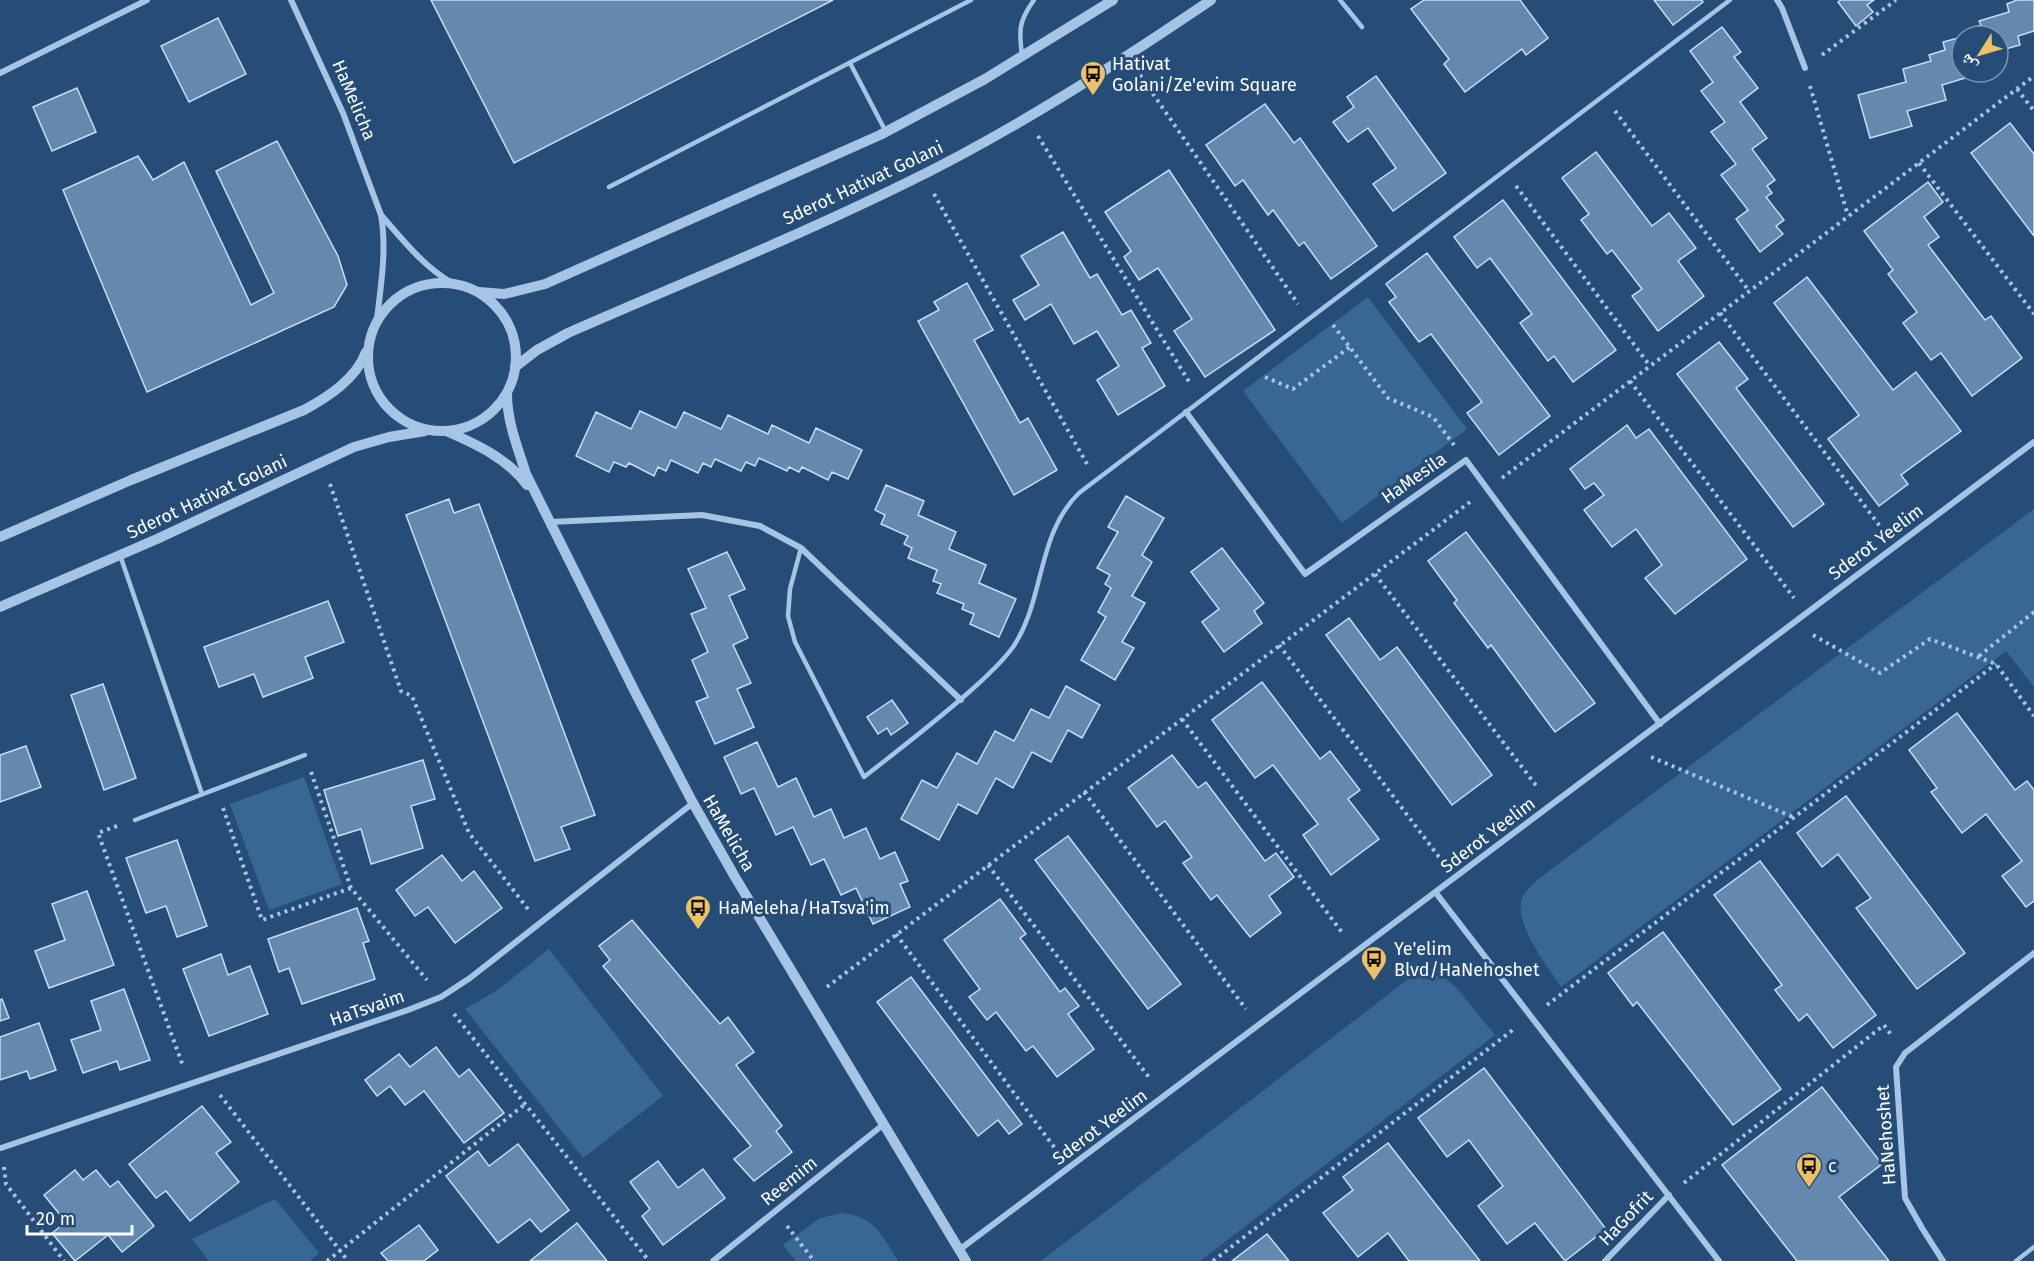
<svg xmlns="http://www.w3.org/2000/svg" width="2034" height="1261" viewBox="0 0 2034 1261" font-family="'Fira Sans','Noto Naskh Arabic',sans-serif">
  <rect width="100%" height="100%" fill="#254d77"/>
  <g fill="#386794">
    <polygon points="1368,297 1467,429 1342,523 1243,391"/>
    <path d="M2034 509V687L2006 651 1561 987C1548 966 1509 919 1524 894 1528 889 1533 884 1537 880Z"/>
    <polygon points="304,777 342,884 269,910 230,804"/>
    <polygon points="549,949 663,1096 583,1158 465,1009 496,991"/>
    <polygon points="1423,976 1442,976 1456,987 1495,1035 1200,1261 1041,1261 1407,980"/>
    <polygon points="275,1199 319,1253 310,1261 209,1261 192,1239"/>
    <path d="M842 1213C876 1217 881 1234 898 1261H796L783 1245 820 1218Z"/>
  </g>
  <g fill="#6589ae" stroke="#c8ddf3" stroke-width="1.5">
    <polygon points="431,0 833,0 514,163"/>
    <polygon points="1424,0 1520,0 1548,38 1526,55 1522,49 1465,92 1444,64 1449,59 1411,9"/>
    <polygon points="1654,0 1702,0 1703,2 1673,25"/>
    <polygon points="1841,0 1874,0 1867,5 1873,12 1856,26 1838,2"/>
    <polygon points="2017,0 2034,0 2034,31 2018,36 2020,45 1998,51 1998,36 1964,36 1972,34 1970,29 1981,25 1979,21 2009,12 2007,4"/>
    <polygon points="218,18 246,74 189,102 161,46"/>
    <polygon points="1722,27 1741,52 1734,57 1758,88 1740,102 1767,138 1752,149 1775,180 1767,186 1772,193 1766,197 1784,220 1776,226 1783,234 1760,252 1736,219 1748,210 1721,175 1736,164 1711,132 1725,122 1701,91 1713,82 1690,51"/>
    <polygon points="1962,37 1962,72 1985,72 1942,85 1946,100 1907,111 1912,126 1870,138 1858,95 1906,82 1903,69 1931,61 1929,55 1945,50 1943,42"/>
    <polygon points="1376,76 1446,173 1393,211 1373,184 1396,168 1368,128 1348,142 1333,122 1354,107 1347,97"/>
    <polygon points="77,88 96,132 52,151 33,107"/>
    <polygon points="1265,104 1294,143 1300,138 1377,246 1331,279 1304,242 1299,246 1273,210 1268,215 1243,180 1235,186 1206,145"/>
    <polygon points="2010,123 2034,154 2034,236 1971,153"/>
    <polygon points="277,141 338,256 347,285 334,307 147,392 63,190 138,156 153,180 184,162 251,305 274,293 216,171"/>
    <polygon points="1596,152 1652,226 1669,213 1696,248 1678,261 1704,296 1658,331 1632,296 1642,289 1612,250 1607,254 1581,220 1589,214 1562,178"/>
    <polygon points="1169,170 1275,330 1205,377 1174,331 1192,319 1158,268 1139,280 1124,257 1131,251 1105,212"/>
    <polygon points="1928,182 1943,202 1924,217 1939,237 1928,245 1985,320 1991,316 2022,358 1972,396 1941,353 1931,360 1903,323 1917,312 1888,274 1893,270 1864,231"/>
    <polygon points="1503,200 1616,350 1573,382 1554,356 1548,361 1520,323 1532,314 1490,258 1477,268 1454,237"/>
    <polygon points="1063,232 1090,278 1097,274 1122,315 1131,310 1151,343 1142,348 1165,386 1118,415 1097,380 1119,366 1097,331 1074,344 1051,304 1025,320 1013,300 1039,285 1021,256"/>
    <polygon points="1427,253 1550,416 1499,455 1467,413 1482,402 1431,334 1419,342 1389,302 1396,297 1386,284"/>
    <polygon points="1807,277 1893,390 1916,372 1961,431 1901,475 1908,484 1879,506 1828,439 1859,415 1774,303"/>
    <polygon points="967,283 993,330 974,340 1020,423 1028,418 1057,470 1014,495 918,321 939,310 934,302"/>
    <polygon points="1719,342 1748,379 1736,388 1824,504 1793,527 1677,374"/>
    <polygon points="640,411 676,428 684,412 721,429 728,415 768,434 772,425 809,443 816,428 862,450 848,479 832,472 828,480 802,467 799,472 789,467 787,471 759,458 755,466 746,462 741,471 715,459 711,467 703,463 698,473 671,460 666,471 658,467 654,476 629,463 626,467 614,462 609,472 576,456 596,412 631,429"/>
    <polygon points="1627,425 1636,438 1649,429 1747,559 1675,614 1645,578 1662,565 1636,529 1612,547 1584,510 1604,495 1594,483 1585,489 1570,469"/>
    <polygon points="886,485 924,501 918,515 956,532 949,549 986,565 979,583 1016,599 999,637 970,624 974,614 962,609 964,604 937,593 941,584 933,581 937,570 908,558 912,548 904,544 908,536 881,524 885,515 875,510"/>
    <polygon points="1126,496 1164,518 1142,555 1152,562 1132,596 1145,603 1122,642 1134,648 1115,680 1081,660 1106,617 1098,612 1111,588 1105,584 1110,575 1097,568 1118,532 1108,527"/>
    <polygon points="449,499 454,513 479,504 595,815 561,827 570,849 535,861 406,515"/>
    <polygon points="1466,532 1595,703 1555,732 1491,645 1488,648 1454,603 1457,600 1428,561"/>
    <polygon points="1222,548 1264,603 1254,611 1262,623 1224,652 1202,622 1219,609 1191,572"/>
    <polygon points="727,552 745,589 729,596 748,638 733,645 751,683 737,689 754,727 715,744 696,702 708,697 692,660 708,652 691,614 706,608 688,569"/>
    <polygon points="328,601 344,642 305,657 313,678 263,697 254,674 219,687 204,647"/>
    <polygon points="1349,618 1380,660 1397,647 1492,775 1452,805 1326,635"/>
    <polygon points="1262,682 1320,759 1330,751 1360,790 1348,799 1379,839 1331,875 1303,835 1318,824 1273,765 1255,778 1212,720"/>
    <polygon points="103,684 136,778 104,790 71,695"/>
    <polygon points="1066,686 1100,705 1082,738 1068,730 1051,762 1032,752 1013,788 996,778 977,814 958,804 939,840 901,819 922,780 937,788 957,753 977,764 995,731 1014,741 1031,709 1049,718"/>
    <polygon points="892,700 908,723 891,735 887,728 878,734 867,717"/>
    <polygon points="1957,713 2015,790 2027,781 2034,790 2034,901 2026,907 2002,876 2022,861 1986,814 1962,833 1931,792 1937,788 1909,750"/>
    <polygon points="757,742 778,787 796,778 814,817 831,809 844,838 866,828 880,859 895,852 908,881 900,884 910,907 873,924 856,888 841,895 824,859 811,865 793,827 776,835 754,788 741,794 724,757"/>
    <polygon points="26,746 41,787 0,802 0,755"/>
    <polygon points="1172,755 1198,788 1206,782 1265,861 1276,853 1294,877 1269,896 1281,913 1250,937 1217,895 1211,900 1183,863 1192,857 1165,821 1157,827 1128,788"/>
    <polygon points="423,760 435,799 411,806 423,848 371,864 361,829 338,836 324,790"/>
    <polygon points="1846,796 1965,953 1917,989 1856,908 1871,898 1838,854 1822,867 1797,833"/>
    <polygon points="1068,836 1181,984 1148,1009 1035,860"/>
    <polygon points="177,840 207,926 177,937 166,906 146,913 126,858"/>
    <polygon points="442,855 462,881 474,871 502,908 455,943 428,907 415,916 396,890"/>
    <polygon points="1760,861 1876,1015 1833,1048 1807,1014 1799,1021 1775,990 1782,985 1714,895"/>
    <polygon points="87,891 114,965 49,988 35,951 65,940 52,904"/>
    <polygon points="1000,899 1026,934 1020,938 1060,992 1065,988 1079,1006 1068,1014 1094,1049 1057,1077 1033,1046 1026,1051 996,1012 987,1020 969,997 980,989 944,940"/>
    <polygon points="357,908 369,941 363,943 375,979 302,1004 289,968 279,972 268,939"/>
    <polygon points="632,920 720,1024 728,1017 754,1052 736,1065 782,1126 776,1131 792,1152 754,1181 734,1159 751,1146 603,966 610,960 599,946"/>
    <polygon points="1663,932 1781,1089 1733,1125 1637,1002 1633,1006 1608,973"/>
    <polygon points="221,954 228,975 250,966 268,1014 209,1036 183,969"/>
    <polygon points="911,977 1022,1124 1009,1134 998,1120 978,1136 877,1002"/>
    <polygon points="124,989 150,1060 120,1070 117,1061 83,1073 71,1040 101,1030 91,1001"/>
    <polygon points="2,999 9,1018 0,1021 0,1000"/>
    <polygon points="39,1023 56,1070 30,1079 27,1071 0,1080 0,1037"/>
    <polygon points="436,1047 459,1077 469,1069 504,1113 464,1143 424,1091 405,1105 390,1086 377,1096 365,1080 399,1054 410,1067"/>
    <polygon points="1484,1068 1606,1229 1565,1261 1535,1223 1507,1244 1478,1206 1503,1186 1469,1140 1447,1157 1418,1118"/>
    <polygon points="1822,1087 1882,1164 1839,1197 1889,1261 1797,1261 1722,1165"/>
    <polygon points="202,1106 231,1142 216,1153 239,1182 190,1221 166,1191 156,1198 129,1164"/>
    <polygon points="1388,1143 1480,1261 1409,1261 1388,1233 1358,1257 1323,1213 1353,1190 1343,1177"/>
    <polygon points="518,1144 569,1210 541,1232 530,1219 498,1243 446,1176 478,1151 489,1166"/>
    <polygon points="658,1161 678,1188 703,1169 725,1198 663,1245 642,1216 650,1209 630,1182"/>
    <polygon points="75,1170 83,1180 96,1170 110,1187 118,1181 154,1226 122,1252 108,1235 75,1261 52,1233 66,1222 44,1195"/>
    <polygon points="577,1223 607,1261 530,1261"/>
    <polygon points="419,1225 438,1250 424,1261 388,1261 381,1253"/>
    <polygon points="1267,1234 1289,1261 1232,1261"/>
  </g>
  <g fill="none" stroke-linecap="round" stroke-linejoin="round">
    <g stroke="#a6c4e3" stroke-width="4" stroke-dasharray="3 4.5" stroke-linecap="butt">
      <polyline points="1822,55 1896,0"/>
      <polyline points="1140,75 1298,304"/>
      <polyline points="1810,86 1848,216"/>
      <polyline points="2017,89 2034,111"/>
      <polyline points="1615,111 1749,291"/>
      <polyline points="1038,136 1191,385"/>
      <polyline points="1919,163 2034,314"/>
      <polyline points="1516,186 1650,366"/>
      <polyline points="934,194 1087,464"/>
      <polyline points="1720,313 1882,529"/>
      <polyline points="1333,325 1388,398 1433,417 1454,445"/>
      <polyline points="1265,377 1293,389 1350,347"/>
      <polyline points="1630,381 1794,598"/>
      <polyline points="1502,478 2034,76"/>
      <polyline points="330,484 401,691 412,696 469,833 528,909"/>
      <polyline points="1375,574 1538,788"/>
      <polyline points="1813,635 1880,673 1930,639 1996,664 2034,716"/>
      <polyline points="1279,645 1442,861"/>
      <polyline points="1979,656 2034,612"/>
      <polyline points="1182,719 1344,935"/>
      <polyline points="1651,757 1793,817"/>
      <polyline points="311,772 351,888 427,980"/>
      <polyline points="1084,792 1246,1009"/>
      <polyline points="223,808 262,920 351,888"/>
      <polyline points="117,826 98,833 183,1066"/>
      <polyline points="988,865 1151,1080"/>
      <polyline points="896,934 1057,1151"/>
      <polyline points="827,987 1470,502"/>
      <polyline points="1547,1005 1996,664"/>
      <polyline points="454,1014 649,1261"/>
      <polyline points="220,1095 348,1261"/>
      <polyline points="4,1167 6,1184 64,1261"/>
      <polyline points="1684,1183 1884,1025 1892,1036"/>
      <polyline points="787,1226 814,1261"/>
      <polyline points="327,1261 524,1105"/>
      <polyline points="1213,1261 1514,1029"/>
    </g>
    <g stroke="#a6c4e3" stroke-width="4.5">
      <polyline points="1340,0 1362,27"/>
      <path d="M1022 56C1019 31 1018 22 1034 0"/>
      <polyline points="850,63 886,132"/>
      <polyline points="609,187 971,0"/>
      <path d="M801 548 790 589 788 616 795 642 864 777C902 747 942 717 978 684 990 673 1003 661 1013 647 1045 600 1036 535 1079 493L1730 0"/>
      <polyline points="120,555 202,794"/>
      <polyline points="135,820 305,755"/>
      <polyline points="2016,1261 2034,1247"/>
    </g>
    <g stroke="#a6c4e3" stroke-width="6">
      <path d="M291 0 343 113 381 215C387 249 381 284 377 319"/>
      <polyline points="1777,0 1782,8 1805,68"/>
      <polyline points="0,73 147,0"/>
      <path d="M381 215C403 240 423 266 452 283"/>
      <polyline points="1186,412 1305,574 1466,460 1660,724"/>
      <polyline points="550,522 702,515 760,526 801,548 961,700"/>
      <polyline points="1436,893 1719,1261"/>
      <polyline points="1,1148 408,1010 441,997 470,978 693,803"/>
      <polyline points="959,1250 2034,442"/>
      <polyline points="713,1261 884,1124"/>
      <polyline points="1605,1261 1669,1195"/>
      <polyline points="1943,1261 1922,1228 1905,1198 1896,1067 1905,1053 2034,953"/>
    </g>
    <g stroke="#a6c4e3" stroke-width="10">
      <circle cx="442" cy="357" r="74"/>
      <polyline points="479,292 504,294 545,284 880,135 985,79 1113,0"/>
      <path d="M515 367 537 350 568 333C680 284 794 238 904 184 1011 132 1112 67 1211 0"/>
      <path d="M507 394C507 422 518 448 526 474L636 694 693 803 735 877 966 1261"/>
      <path d="M446 431C476 444 507 458 527 485"/>
      <path d="M0 537 131 480 304 410C328 397 356 379 366 352"/>
      <polyline points="0,607 157,539 354,447 389,437 425,431"/>
    </g>
  </g>
  <defs>
    <symbol id="bus-pin" viewBox="-11 -11 22 30"><path d="M0 17L-7.5 6A9.5 9.5 0 1 1 7.5 6Z" fill="#ecc16a" stroke="#254d77"/><path d="M-5-6H5V4H4V6H2V4H-2V6H-4V4H-5ZM-3.5-4V0h7V-4ZM-3.5 1.2v1.5H-2V1.2ZM2 1.2v1.5H3.5V1.2Z" fill="#111"/></symbol>
  </defs>
  <g fill-rule="evenodd">
    <use href="#bus-pin" x="1078" y="59" width="30" height="40"/>
    <use href="#bus-pin" x="683" y="893" width="30" height="40"/>
    <use href="#bus-pin" x="1359" y="944" width="30" height="40"/>
    <use href="#bus-pin" x="1794" y="1151" width="30" height="40"/>
  </g>
  <g text-anchor="middle" stroke-width="6" stroke-linejoin="round" paint-order="stroke">
    <g font-size="18" fill="#fff" stroke="#254d77" text-anchor="start">
      <text x="1112" y="70">Hativat<tspan x="1112" dy="21">Golani/Ze'evim Square</tspan></text>
      <text x="718" y="914">HaMeleha/HaTsva'im</text>
      <text x="1394" y="955">Ye'elim<tspan x="1394" dy="21">Blvd/HaNehoshet</tspan></text>
      <text x="1828" y="1172">с</text>
    </g>
    <g font-size="18" fill="#fff" stroke="#254d77">
      <text transform="translate(354 100) rotate(67)" y="6">HaMelicha</text>
      <text transform="translate(863 183) rotate(-25)" y="6">Sderot Hativat Golani</text>
      <text transform="translate(1414 478) rotate(-35)" y="6">HaMesila</text>
      <text transform="translate(207 497) rotate(-25)" y="6">Sderot Hativat Golani</text>
      <text transform="translate(1876 542) rotate(-37)" y="6">Sderot Yeelim</text>
      <text transform="translate(729 833) rotate(60)" y="6">HaMelicha</text>
      <text transform="translate(1488 835) rotate(-37)" y="6">Sderot Yeelim</text>
      <text transform="translate(367 1008) rotate(-19)" y="6">HaTsvaim</text>
      <text transform="translate(1100 1127) rotate(-37)" y="6">Sderot Yeelim</text>
      <text transform="translate(1886 1135) rotate(-94)" y="6">HaNehoshet</text>
      <text transform="translate(789 1181) rotate(-39)" y="6">Reemim</text>
      <text transform="translate(1626 1218) rotate(-46)" y="6">HaGofrit</text>
    </g>
  </g>
  <g transform="translate(1980 54) rotate(233)"><circle r="28" fill="#254d77" stroke="#7c94ad" stroke-width="1.5"/>
  <path d="M0-4.5L10 22L0 15L-10 22Z" fill="#ecc16a"/>
  <text y="-9" font-size="16" font-weight="bold" text-anchor="middle" fill="#ffffff">ش</text>
  </g>
  <path d="M27 1225v9h105v-9" fill="none" stroke="#ffffff" stroke-width="3"/>
  <text x="36" y="1225" font-size="18" fill="#ffffff" stroke="#254d77" stroke-width="4.5" paint-order="stroke">20 m</text>
</svg>
